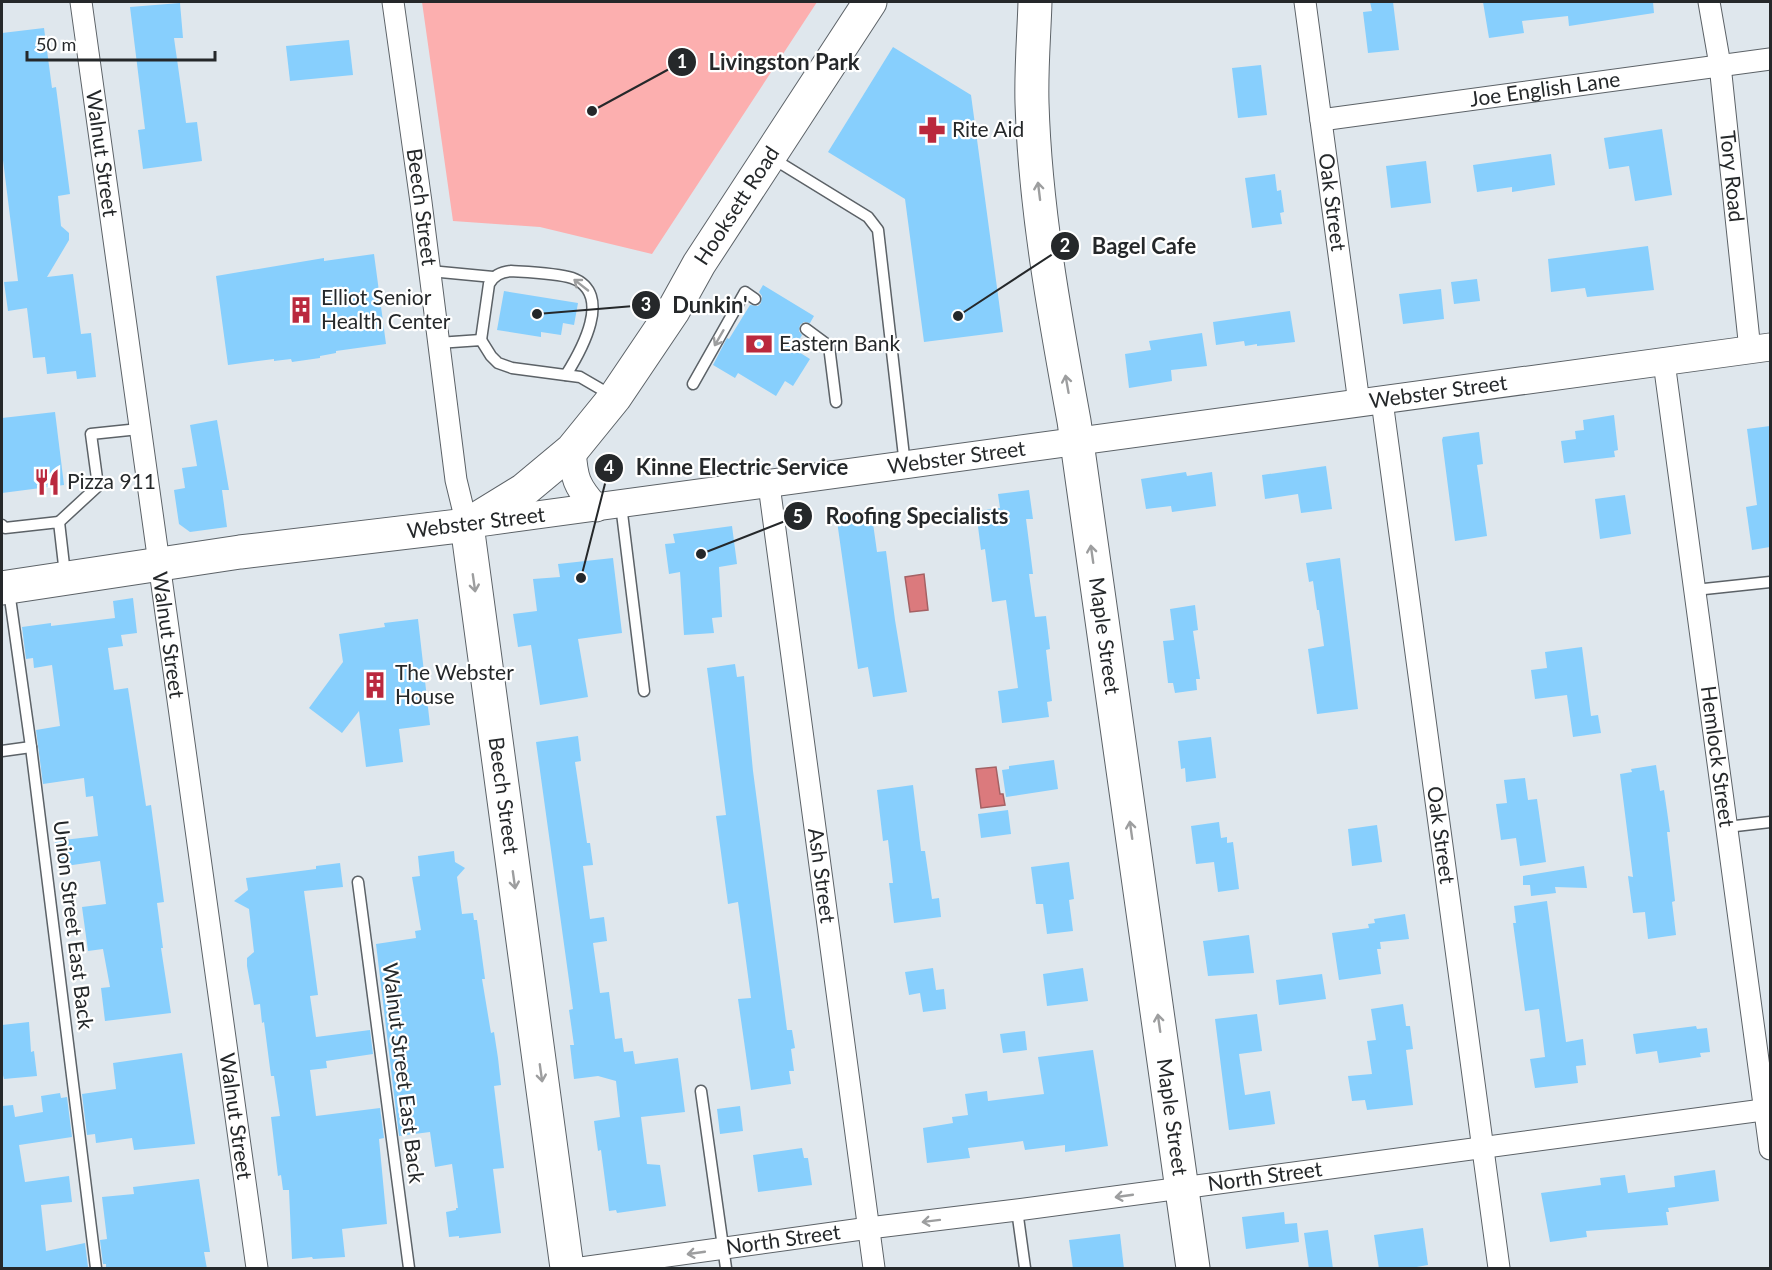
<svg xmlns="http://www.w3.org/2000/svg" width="1772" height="1270" viewBox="0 0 1772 1270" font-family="Lato,sans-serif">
  <rect width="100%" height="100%" fill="#dfe7ed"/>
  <polygon fill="#fcafaf" points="422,2 817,2 652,254 540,227 453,221"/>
  <g fill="#db7a7d" stroke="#a46164" stroke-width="1.5">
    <polygon points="924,574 928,610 910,612 905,577"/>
    <polygon points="996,767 1000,794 1003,794 1005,805 981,808 976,769"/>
  </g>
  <g fill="#87cffd">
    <polygon points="1370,2 1393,2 1399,50 1368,53 1363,12 1372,11"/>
    <polygon points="1483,2 1653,2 1654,13 1569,26 1568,16 1522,21 1524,33 1489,38"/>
    <polygon points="180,3 183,38 174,38 186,123 197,122 202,161 143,169 138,130 145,129 130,7"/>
    <polygon points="44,28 52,88 56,87 70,194 58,196 61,226 69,233 69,240 47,277 73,274 81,334 91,333 96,377 77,379 76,371 47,374 45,357 33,358 27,308 8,311 4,282 18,281 2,152 2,33"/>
    <polygon points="349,40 353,75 290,81 286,46"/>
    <polygon points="893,47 971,95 1003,332 924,342 905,199 828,152"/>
    <polygon points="1261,65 1267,115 1238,118 1232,68"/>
    <polygon points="1662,129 1672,195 1635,201 1629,166 1609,169 1604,138"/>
    <polygon points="1551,154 1555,185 1512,192 1512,187 1477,192 1473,165"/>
    <polygon points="1426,161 1431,203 1391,208 1386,166"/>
    <polygon points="1275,174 1277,191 1281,190 1284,212 1280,213 1282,224 1252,228 1245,178"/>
    <polygon points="1648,246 1654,290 1587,297 1585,288 1551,292 1548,259"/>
    <polygon points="374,254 386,344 336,351 336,353 320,356 320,358 292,362 291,359 274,361 274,359 228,365 216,276 324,258 324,261"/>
    <polygon points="1477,279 1480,301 1454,304 1451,282"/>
    <polygon points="763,285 814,316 810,323 804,322 800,325 799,331 802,335 794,349 810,359 793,386 785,381 776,396 738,373 735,378 713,365 727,338 729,339 750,305 758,306 761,303 762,296 759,292"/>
    <polygon points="1441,289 1444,319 1403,324 1399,294"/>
    <polygon points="504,291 578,303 574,325 563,323 561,335 541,332 541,337 497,330"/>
    <polygon points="1290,311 1295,342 1257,346 1257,344 1245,346 1244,341 1216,345 1213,322"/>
    <polygon points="1202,333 1207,366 1171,370 1172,381 1129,388 1125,354 1151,350 1149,341"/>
    <polygon points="55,412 64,485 2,493 2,418"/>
    <polygon points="1614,415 1618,450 1614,451 1615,457 1564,463 1561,441 1576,439 1575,431 1584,430 1583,420"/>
    <polygon points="217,420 229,490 222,490 227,527 190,532 179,524 174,490 185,488 182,468 197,466 190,425"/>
    <polygon points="1770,426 1770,547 1752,550 1746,507 1757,505 1747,429"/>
    <polygon points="1479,432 1483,464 1477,465 1487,536 1455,541 1442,440 1443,437"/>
    <polygon points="1326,466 1332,509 1301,513 1298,494 1265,499 1262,475"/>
    <polygon points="1186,472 1187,476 1212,472 1216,506 1172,512 1171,506 1146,509 1141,479"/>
    <polygon points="1029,490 1033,519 1026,519 1033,574 1029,574 1035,617 1046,616 1050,649 1046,650 1052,701 1047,702 1049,717 1002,723 998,691 1018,688 1006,600 992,602 985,549 981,550 976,511 1000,508 998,494"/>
    <polygon points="1625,495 1631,534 1600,539 1595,499"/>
    <polygon points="871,509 877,552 886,551 895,620 907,692 873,697 868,667 858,669 836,514"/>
    <polygon points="732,526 737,564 719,567 722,617 712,618 714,633 684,635 680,572 669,574 665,544 675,543 673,534"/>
    <polygon points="613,558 622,633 578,639 588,697 540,705 531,645 518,647 513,614 537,611 533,579 560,577 558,564"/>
    <polygon points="1340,558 1358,709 1317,714 1308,649 1324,646 1319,610 1317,610 1313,581 1309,582 1306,563"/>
    <polygon points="133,598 137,633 121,635 123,646 108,648 114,690 128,688 146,806 151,805 164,902 157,903 163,948 161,948 171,1013 105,1021 101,988 110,987 103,949 88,951 82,907 106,904 100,861 59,867 55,841 98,836 93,796 86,797 84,778 43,784 36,730 60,726 52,665 34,668 33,658 26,659 22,627 51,623 51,626 115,618 113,601"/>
    <polygon points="1195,605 1198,630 1193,631 1200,679 1196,679 1197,690 1175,693 1173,683 1168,683 1163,641 1174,640 1170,609"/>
    <polygon points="418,619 430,725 399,729 403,762 366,767 359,711 342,733 309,708 343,662 339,634 385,627 384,623"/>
    <polygon points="1582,647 1591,716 1598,715 1601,733 1573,737 1567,695 1535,699 1531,670 1547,668 1545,652"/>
    <polygon points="735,664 737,677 744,676 753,771 787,1030 792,1030 795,1048 791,1049 794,1071 789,1071 791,1084 751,1090 738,999 751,998 738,902 728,904 716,816 726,815 707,668"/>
    <polygon points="578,736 581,761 575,762 587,843 590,843 593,865 583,866 590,919 604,917 607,941 593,943 600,993 609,992 615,1039 622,1038 624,1052 633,1051 635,1064 678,1058 685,1112 641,1117 647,1164 660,1165 666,1206 617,1213 616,1210 609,1211 601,1150 598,1151 594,1121 620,1117 616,1081 598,1076 574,1079 570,1045 574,1045 569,1010 573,1009 536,742"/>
    <polygon points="1211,737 1216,778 1186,782 1185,768 1181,769 1178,741"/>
    <polygon points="1054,760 1058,789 1006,797 1002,770 1009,769 1009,766"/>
    <polygon points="1656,765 1660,791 1664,790 1670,832 1667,832 1675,901 1672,902 1676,935 1648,939 1645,912 1633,913 1628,876 1633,877 1620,774 1632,772 1631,769"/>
    <polygon points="1525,778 1528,800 1537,799 1546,862 1520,866 1516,838 1501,840 1496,804 1507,803 1504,780"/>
    <polygon points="913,785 921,851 925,851 932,899 939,898 941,917 894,923 889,883 893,883 888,840 883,841 877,790"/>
    <polygon points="1008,810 1011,834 981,838 978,814"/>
    <polygon points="1219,822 1221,838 1227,837 1227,843 1233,842 1239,889 1218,892 1214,862 1196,864 1191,826"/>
    <polygon points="1377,825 1382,862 1352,866 1348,829"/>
    <polygon points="454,851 455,862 465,868 457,877 462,914 473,913 474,920 477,920 485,979 482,979 491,1033 494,1032 498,1058 501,1085 494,1086 504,1168 493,1169 501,1233 459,1238 459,1236 449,1237 446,1212 456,1210 456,1208 458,1208 452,1164 435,1167 430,1132 399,1136 376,944 416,938 415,931 421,930 412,877 420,876 418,856"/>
    <polygon points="1069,862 1074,899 1069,900 1073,931 1047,934 1043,904 1036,904 1031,867"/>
    <polygon points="340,863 343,887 304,891 318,995 310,996 316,1037 370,1030 373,1054 326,1061 327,1068 310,1070 316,1116 380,1108 384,1138 379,1139 387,1224 342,1229 345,1257 313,1259 312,1257 292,1259 289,1190 283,1190 281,1175 278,1176 271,1117 280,1116 274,1076 271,1076 264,1022 262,1023 260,1004 254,1005 247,966 247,958 254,952 249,909 234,901 248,890 246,878 316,869 316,866"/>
    <polygon points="1584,866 1587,888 1555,887 1556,893 1531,896 1530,885 1523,885 1523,876"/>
    <polygon points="1547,901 1566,1042 1583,1039 1586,1065 1576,1066 1578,1083 1535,1088 1530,1059 1545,1057 1539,1009 1525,1011 1513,923 1516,923 1514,906"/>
    <polygon points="1405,914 1409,939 1380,942 1381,949 1377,949 1381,974 1339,980 1332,933 1369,928 1368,924 1375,923 1374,919"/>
    <polygon points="1249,935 1254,973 1208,976 1203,941"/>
    <polygon points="933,968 936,990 944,989 946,1009 923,1012 920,993 909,995 905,972"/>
    <polygon points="1083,968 1088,1001 1047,1006 1043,974"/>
    <polygon points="1322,974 1326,999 1279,1005 1276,980"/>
    <polygon points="1403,1004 1406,1026 1410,1026 1413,1049 1406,1050 1413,1105 1367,1110 1365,1100 1352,1101 1348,1076 1372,1074 1367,1041 1376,1040 1371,1009"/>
    <polygon points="1257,1014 1262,1051 1239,1054 1245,1095 1270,1091 1275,1124 1229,1130 1215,1019"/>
    <polygon points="29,1022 31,1052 34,1051 37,1076 4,1079 3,1075 2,1075 2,1025"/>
    <polygon points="1696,1026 1697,1029 1707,1028 1710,1052 1700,1053 1701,1057 1659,1063 1657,1051 1636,1054 1633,1034"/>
    <polygon points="1025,1031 1027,1050 1003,1053 1000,1034"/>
    <polygon points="1093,1050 1108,1146 1065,1152 1065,1145 1025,1150 1023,1141 968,1148 970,1158 927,1163 923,1128 953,1123 952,1117 968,1115 965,1094 987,1091 988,1101 1044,1094 1038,1057"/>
    <polygon points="182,1053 195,1144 134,1150 132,1138 96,1143 95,1134 87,1135 82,1094 116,1089 113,1063"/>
    <polygon points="60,1093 61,1098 67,1097 72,1137 19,1145 25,1182 69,1176 72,1202 41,1205 46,1251 85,1243 88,1267 2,1269 2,1106 13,1105 15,1117 43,1112 41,1096"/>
    <polygon points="740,1106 743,1131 720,1134 717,1109"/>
    <polygon points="802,1148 804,1158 808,1158 812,1185 758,1192 753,1155"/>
    <polygon points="1715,1170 1719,1201 1668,1208 1669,1212 1666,1212 1668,1225 1586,1231 1587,1237 1550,1242 1541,1193 1601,1185 1600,1178 1625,1175 1628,1193 1675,1187 1674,1176"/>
    <polygon points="199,1179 210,1252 204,1252 207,1269 106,1269 106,1264 103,1264 100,1240 107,1239 102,1197 134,1194 133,1187"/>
    <polygon points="1284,1212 1285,1224 1297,1223 1299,1242 1246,1249 1242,1217"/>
    <polygon points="1423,1228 1428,1265 1405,1269 1379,1269 1374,1235"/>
    <polygon points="1328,1230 1333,1269 1309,1269 1304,1233"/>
    <polygon points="1120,1234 1124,1269 1073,1269 1069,1240"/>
  </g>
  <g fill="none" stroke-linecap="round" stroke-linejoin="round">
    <defs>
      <g id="service">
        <polyline points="772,158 868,217 878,230 905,465"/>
        <polyline points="430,271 493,277"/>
        <polyline points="806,329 829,346 836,402"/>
        <path d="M481 340 489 284C494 275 501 272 511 271 527 272 557 273 572 278 614 293 581 351 566 375"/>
        <polyline points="438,343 481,340 491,356 498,363 512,368 580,377 611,395"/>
        <polyline points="693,384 745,292 755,299"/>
        <polyline points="621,505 644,691"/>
        <polyline points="59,522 98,486 91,434 139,429"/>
        <polyline points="2,525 5,528 59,522 65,574"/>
        <polyline points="1695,590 1770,582"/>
        <polyline points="9,591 31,747 96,1268"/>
        <polyline points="2,751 31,747"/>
        <polyline points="1727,827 1770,822"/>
        <polyline points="358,882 409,1268"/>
        <polyline points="701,1091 726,1268"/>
        <polyline points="1017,1210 1025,1268"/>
      </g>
      <g id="minor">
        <path id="s1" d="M81 2C138 424 197 846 257 1268"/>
        <path id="s2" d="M393 2 421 202 456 480 467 525"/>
        <path id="s3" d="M1305 2 1359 403"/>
        <path id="s4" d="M1709 2 1720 65 1750 350"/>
        <path id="s5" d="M1321 120 1770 59"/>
        <path id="s6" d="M1664 362 1770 1149"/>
        <path id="s7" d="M1382 401 1499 1268"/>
        <path id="s8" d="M769 485 874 1268"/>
        <path id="s9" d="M581 1268 869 1228 1017 1210 1770 1109"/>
      </g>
      <g id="tertiary">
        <path d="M572 450C574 478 576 486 596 508"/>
        <path id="s10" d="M471 524 1770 347"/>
      </g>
      <g id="primary">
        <path id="s11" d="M1035 2C1034 35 1031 69 1032 103 1035 208 1055 317 1074 421L1193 1268"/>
        <path id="s12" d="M467 525 567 1268"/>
        <path id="s13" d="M2 588 240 552 467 525 524 490 572 450 615 397 673 311 699 264 870 2"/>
      </g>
    </defs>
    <use href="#service" stroke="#5c6267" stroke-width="13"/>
    <use href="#minor" stroke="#5c6267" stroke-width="23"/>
    <use href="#tertiary" stroke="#5c6267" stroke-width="29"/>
    <use href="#primary" stroke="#5c6267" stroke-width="35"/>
    <use href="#service" stroke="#fff" stroke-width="10"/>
    <use href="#minor" stroke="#fff" stroke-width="21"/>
    <use href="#tertiary" stroke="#fff" stroke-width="27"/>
    <use href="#primary" stroke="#fff" stroke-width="33"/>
  </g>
  <defs><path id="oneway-shaft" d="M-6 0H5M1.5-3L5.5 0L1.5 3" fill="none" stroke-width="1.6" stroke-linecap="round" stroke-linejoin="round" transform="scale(1.5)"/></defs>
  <g stroke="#9d9e9f">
    <use href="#oneway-shaft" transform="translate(1039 191) rotate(-97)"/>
    <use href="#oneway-shaft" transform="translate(581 285) rotate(-142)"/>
    <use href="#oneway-shaft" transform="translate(719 338) rotate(120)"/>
    <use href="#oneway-shaft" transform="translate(1067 384) rotate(-100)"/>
    <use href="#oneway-shaft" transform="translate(1092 554) rotate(-98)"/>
    <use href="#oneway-shaft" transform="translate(474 583) rotate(82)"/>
    <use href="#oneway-shaft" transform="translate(1131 830) rotate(-98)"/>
    <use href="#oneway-shaft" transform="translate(514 880) rotate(82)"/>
    <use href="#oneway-shaft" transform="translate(1159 1023) rotate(-98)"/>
    <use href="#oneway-shaft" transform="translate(541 1073) rotate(82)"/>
    <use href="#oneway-shaft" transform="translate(1124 1196) rotate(172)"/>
    <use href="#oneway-shaft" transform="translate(931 1221) rotate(173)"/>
    <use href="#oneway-shaft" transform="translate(696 1253) rotate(172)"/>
  </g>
  <defs>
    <symbol id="pharmacy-bare" viewBox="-9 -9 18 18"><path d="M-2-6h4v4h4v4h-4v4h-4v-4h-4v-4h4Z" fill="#ba293e" stroke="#fff" stroke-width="2.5" paint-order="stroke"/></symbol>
    <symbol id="building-bare" viewBox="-9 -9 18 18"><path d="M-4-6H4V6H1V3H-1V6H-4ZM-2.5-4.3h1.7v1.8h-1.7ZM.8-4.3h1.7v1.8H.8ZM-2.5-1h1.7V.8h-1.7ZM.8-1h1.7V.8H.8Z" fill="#ba293e" stroke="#fff" stroke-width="2.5" paint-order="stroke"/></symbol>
    <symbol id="bank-bare" viewBox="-9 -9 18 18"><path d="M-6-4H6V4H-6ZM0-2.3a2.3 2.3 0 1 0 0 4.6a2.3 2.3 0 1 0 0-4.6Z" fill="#ba293e" stroke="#fff" stroke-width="2.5" paint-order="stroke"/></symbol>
    <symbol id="restaurant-bare" viewBox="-9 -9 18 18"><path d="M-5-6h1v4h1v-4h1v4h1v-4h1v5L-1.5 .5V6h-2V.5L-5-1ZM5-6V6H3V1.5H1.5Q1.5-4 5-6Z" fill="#ba293e" stroke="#fff" stroke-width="2.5" paint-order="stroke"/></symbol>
  </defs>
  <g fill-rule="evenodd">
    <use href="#pharmacy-bare" x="913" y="111" width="38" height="38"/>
    <use href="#building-bare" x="282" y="291" width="38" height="38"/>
    <use href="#bank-bare" x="740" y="325" width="38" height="38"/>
    <use href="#restaurant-bare" x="28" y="463" width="38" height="38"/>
    <use href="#building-bare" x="356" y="666" width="38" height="38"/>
  </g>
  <g text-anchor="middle" stroke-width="4.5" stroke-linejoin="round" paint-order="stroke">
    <g font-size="21" fill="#25282a" stroke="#fff">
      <text dy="7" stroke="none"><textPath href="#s5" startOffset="226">Joe English Lane</textPath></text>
      <text dy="7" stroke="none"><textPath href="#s1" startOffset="153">Walnut Street</textPath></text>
      <text dy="7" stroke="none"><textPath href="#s4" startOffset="176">Tory Road</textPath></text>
      <text dy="7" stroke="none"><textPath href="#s3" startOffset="202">Oak Street</textPath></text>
      <text dy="7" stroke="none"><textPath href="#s13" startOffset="894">Hooksett Road</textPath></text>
      <text dy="7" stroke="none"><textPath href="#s2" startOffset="207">Beech Street</textPath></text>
      <text dy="7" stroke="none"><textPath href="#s10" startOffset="976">Webster Street</textPath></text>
      <text dy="7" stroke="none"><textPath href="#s10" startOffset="490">Webster Street</textPath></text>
      <text transform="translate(476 523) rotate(-7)" y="7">Webster Street</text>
      <text dy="7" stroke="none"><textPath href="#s1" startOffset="639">Walnut Street</textPath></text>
      <text dy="7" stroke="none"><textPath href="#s11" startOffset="639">Maple Street</textPath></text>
      <text dy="7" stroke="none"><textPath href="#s6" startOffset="398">Hemlock Street</textPath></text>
      <text dy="7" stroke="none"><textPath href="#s12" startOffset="273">Beech Street</textPath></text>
      <text dy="7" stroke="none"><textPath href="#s7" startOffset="438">Oak Street</textPath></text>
      <text dy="7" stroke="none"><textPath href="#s8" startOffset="394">Ash Street</textPath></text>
      <text transform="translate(73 925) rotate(83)" y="7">Union Street East Back</text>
      <text transform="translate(403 1073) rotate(83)" y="7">Walnut Street East Back</text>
      <text dy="7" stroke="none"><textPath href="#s1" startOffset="1125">Walnut Street</textPath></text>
      <text dy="7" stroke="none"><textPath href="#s11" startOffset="1125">Maple Street</textPath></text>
      <text dy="7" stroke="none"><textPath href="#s9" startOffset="690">North Street</textPath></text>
      <text dy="7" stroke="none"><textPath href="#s9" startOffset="204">North Street</textPath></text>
    </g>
    <g font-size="21" fill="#25282a" stroke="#fff" text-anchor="start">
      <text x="952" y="137">Rite Aid</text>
      <text x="321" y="305">Elliot Senior<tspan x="321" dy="24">Health Center</tspan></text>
      <text x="779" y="351">Eastern Bank</text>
      <text x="67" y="489">Pizza 911</text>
      <text x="395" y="680">The Webster<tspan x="395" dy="24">House</tspan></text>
    </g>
  </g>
  <path fill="none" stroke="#25282a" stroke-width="2" d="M592 111L682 62M958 316L1065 246M537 314L646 305M581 578L609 468M701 554L798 516"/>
  <g fill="#25282a" stroke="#fff" stroke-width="2">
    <circle cx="592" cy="111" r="6"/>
    <circle cx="958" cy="316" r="6"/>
    <circle cx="537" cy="314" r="6"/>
    <circle cx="581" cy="578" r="6"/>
    <circle cx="701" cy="554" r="6"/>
    <circle cx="682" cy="62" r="15"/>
    <circle cx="1065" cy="246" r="15"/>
    <circle cx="646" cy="305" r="15"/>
    <circle cx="609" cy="468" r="15"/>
    <circle cx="798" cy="516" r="15"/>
  </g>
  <g font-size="18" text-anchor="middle" font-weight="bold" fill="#fff">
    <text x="682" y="68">1</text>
    <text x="1065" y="252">2</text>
    <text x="646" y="311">3</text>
    <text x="609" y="474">4</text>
    <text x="798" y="523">5</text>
  </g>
  <g font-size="22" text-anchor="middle" font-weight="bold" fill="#25282a" stroke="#fff" stroke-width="4.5" stroke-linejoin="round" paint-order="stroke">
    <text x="784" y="70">Livingston Park</text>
    <text x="1144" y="254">Bagel Cafe</text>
    <text x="710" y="313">Dunkin'</text>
    <text x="742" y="475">Kinne Electric Service</text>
    <text x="917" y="524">Roofing Specialists</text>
  </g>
  <rect width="1772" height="1270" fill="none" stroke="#25282a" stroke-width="6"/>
  <path d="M27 51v9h188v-9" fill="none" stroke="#25282a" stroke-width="3"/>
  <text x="36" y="51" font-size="18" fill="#25282a" stroke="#ffffff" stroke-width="4.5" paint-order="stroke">50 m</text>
</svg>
